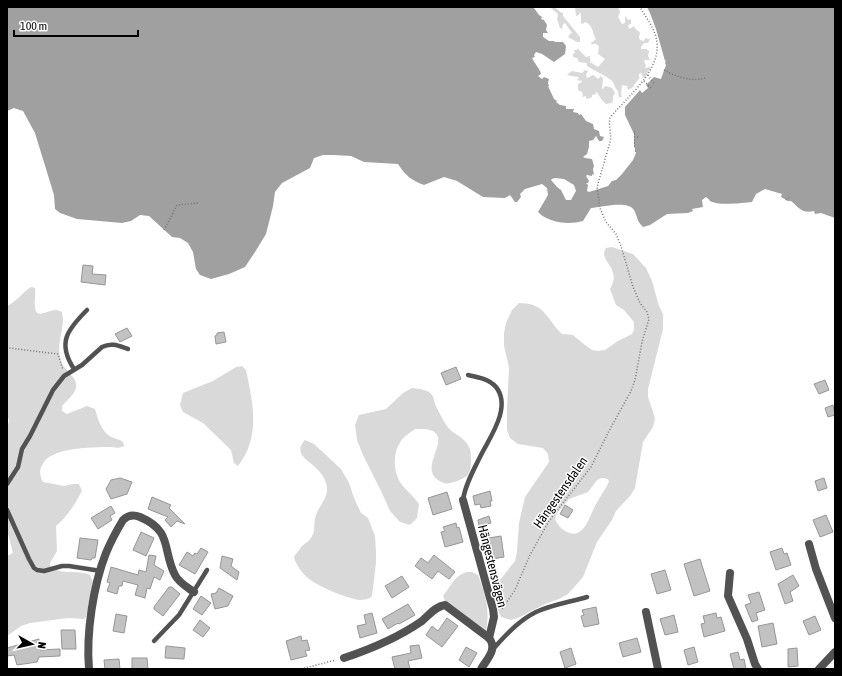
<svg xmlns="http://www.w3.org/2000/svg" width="842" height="676" viewBox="0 0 842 676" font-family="'Asap Condensed',sans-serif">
  <rect width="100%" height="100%" fill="#fff"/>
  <g fill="#d9d9d9" fill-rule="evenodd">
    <polygon points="553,7 556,8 560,12 563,13 563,16 580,37 580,42 577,42 568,37 570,34 572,33 565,23 563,24 562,29 560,28 557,19 558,14 551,8"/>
    <path d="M575 7H618L620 12 618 17 622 24 625 23V16L628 20 631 19V24L628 25 629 29 634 26C635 30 638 30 640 33L639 37 640 40 644 41 646 37 647 39H650L648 43H644L641 47V49H646L649 51 648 56 650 60H645L644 62 646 65 645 68 651 67 644 79 641 73 639 74V77H640L632 88 628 90 627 86 622 85 621 94 622 97H619L618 91C614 88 615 83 611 80 603 74 595 71 587 66V63L579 62 577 58 573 57V54L575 53 574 50H577V48L586 57 590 56V62L598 67 605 59 598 54 599 46 596 44H591V43L596 39C592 33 593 24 585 22L583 24 581 23V13H580L579 15 576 16Z"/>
    <path d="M585 70 588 71 586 75 587 78 593 75 598 79 601 76 603 79 602 88 603 89 605 86C610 87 613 87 615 93L613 96V100L612 103 606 104 602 100 596 91V94L592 95V97L588 99 586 98V96L583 97 582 92 578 90V84L582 82 581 80 579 81 577 79 579 78 578 77 567 75 572 71 582 73Z"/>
    <path d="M612 247 633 254 646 268 652 281 659 306 663 314V329L648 389V397L655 418 653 427 643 442 635 488 630 496 616 511 612 520 597 542 583 577 568 594 559 599 545 604 518 618 511 620 501 617 497 607 496 595 497 588 500 580 515 561 517 552 519 523 525 497 549 462 548 454 543 448 518 444 510 438 507 430V410L509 367 504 346V333L506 323 512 310 519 303C546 303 546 319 562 334L573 335 585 345 592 350 598 351 605 350 618 341 632 334 634 330V322L624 310 616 305 610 289C623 267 597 261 606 248ZM602 478 608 479 609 482C605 490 599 498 595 506 589 517 584 540 567 532 561 529 558 525 555 519L557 513 569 499 588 492 597 480Z"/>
    <path d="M31 287 35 288C36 295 34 300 35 307 36 320 48 310 56 310 58 310 60 311 62 312 62 315 63 318 63 321 62 335 55 351 63 365 67 373 78 378 76 388 74 395 67 400 62 406V411L67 414 87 406 95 409C98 419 101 431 111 437 116 439 119 439 123 442L124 446C118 449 115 447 109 447 92 447 53 448 44 462 39 469 39 474 43 482L64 486 73 484H79L82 491C75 504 67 517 56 526L57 551 50 563V566C61 576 77 569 90 575L93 582 86 617 84 619 68 618 30 623 21 626 7 636V556L13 553 7 530V430L9 420 7 415V306C17 301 22 293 31 287Z"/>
    <path d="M242 366 246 370C253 404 261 436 238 466L234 463 231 450 203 423 183 412 180 405 183 393 213 381 236 367Z"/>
    <path d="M412 388C418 389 428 389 432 395 434 397 434 401 435 404 438 410 441 417 445 423 453 438 473 436 471 461 471 467 470 472 467 476 463 479 455 482 450 483 446 484 442 483 438 480 421 468 444 446 437 435 433 428 422 429 415 429 410 433 404 436 401 441 392 454 393 473 402 485 408 492 414 497 419 504L417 518 410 525 400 522 390 511 382 493 363 455 357 440 355 425 359 415 386 409 403 393Z"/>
    <path d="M305 440 314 444 341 469 349 483 354 498 361 513 368 518 375 536 376 553V563L372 596 370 598C367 599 363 600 360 600 348 599 317 586 308 578 302 573 296 565 294 557 296 554 299 550 301 547 304 544 310 541 312 536 316 530 313 522 316 515 319 506 328 498 327 487 326 480 322 474 317 469 309 460 292 454 305 440Z"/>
    <path d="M467 572H472L478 575C486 596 490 610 486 632L445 601 443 596C450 587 455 575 467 572Z"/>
  </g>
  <path fill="#a0a0a0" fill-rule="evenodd" d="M7 7H535L534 8 539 15 542 17 541 19 544 20 547 25 546 30 548 33H543V37L549 41H554L555 42H563L566 46 565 54 554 62 542 54 536 52 534 55 535 57 532 58C535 64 540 69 541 74L538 76 542 79 544 77 549 79 548 83 549 86H548L554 99 557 101 556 102 560 105 566 106V109H574L573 112 578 113 579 115 581 114 586 121 593 124 594 129 599 131 600 136 604 137 602 141H599L596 136 593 140 589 141V147L587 154 583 157 585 158 592 159 594 166 593 169 594 175 592 174V176L587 175 586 176 589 181 588 183H586L588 185 587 191 589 192 608 186 612 181 616 180 622 174 633 160 636 153 634 145V134L625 115V107L640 90 642 93 648 88 646 85 654 77 661 79 666 65 665 63 666 59 665 61 656 29 650 13 647 7H835V218L821 213 815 214 814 211C803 214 799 208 791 201H788L781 197 782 194 765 189 756 194 752 202C743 203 718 206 710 201 709 200 708 198 706 197L702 200 703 207 692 209 693 211 688 213 667 214 650 225 643 227C636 220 638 217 634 210 628 200 601 207 591 208L583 221C568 225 549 223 538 212L548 195 547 188 542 184 525 189 520 194 521 197 517 202H515L510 195 505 198 483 197 457 181 444 177 424 185C411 180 406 176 398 164L364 162 351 156 334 155H323L314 158 310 168 282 183 275 192 273 206 266 234 255 252 245 267 229 274 211 279 200 275 196 269 193 252 188 243 180 238 172 237 149 216 140 215 131 221 122 223 77 219 60 213 55 209 54 195 35 133 23 111 14 108 7 111ZM555 178 564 179 574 185 576 191 571 200H566L561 190 557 187 551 180 552 179Z"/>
  <g fill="#c2c2c2" stroke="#969696">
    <polygon points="83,265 93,266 92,274 106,275 105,285 81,282"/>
    <polygon points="127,328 132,336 120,342 115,334"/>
    <polygon points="224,332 226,342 216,344 215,336 217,335 217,333"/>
    <polygon points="456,367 461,379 446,385 441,373"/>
    <polygon points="825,380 829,390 819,394 814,384"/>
    <polygon points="833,405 835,415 828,417 825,408"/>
    <polygon points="120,478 132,482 127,494 111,499 106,489 111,480"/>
    <polygon points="824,478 827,488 818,491 815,481"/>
    <polygon points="490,491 492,501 490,501 491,506 481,508 480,504 475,505 473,496"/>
    <polygon points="447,492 452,509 433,515 428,498"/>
    <polygon points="152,497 171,505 169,508 185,524 177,521 171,527 165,520 168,517 148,509"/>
    <polygon points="565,505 573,510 568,518 560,514"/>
    <polygon points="111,506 115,513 110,516 112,520 98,529 91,518"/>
    <polygon points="826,515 833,532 820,537 813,520"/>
    <polygon points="489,516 491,523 479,526 478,520"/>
    <polygon points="456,523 457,528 459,527 463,542 445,547 441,532 445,531 443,527"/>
    <polygon points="141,532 154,538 146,556 133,550"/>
    <polygon points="501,536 504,557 487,560 483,539"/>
    <polygon points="80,538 98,540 95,558 92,558 91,560 77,558"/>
    <polygon points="201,548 208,552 195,574 179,565 187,552 193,556 195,553 197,554"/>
    <polygon points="782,548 784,554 787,553 791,565 776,570 770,552"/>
    <polygon points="149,555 156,556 154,565 164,571 160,580 154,577 150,589 147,588 145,598 135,595 138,585 123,581 122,586 119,586 117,594 107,591 110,583 107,582 111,567 138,575 139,570 146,572"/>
    <polygon points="434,555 455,572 449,579 438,571 432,579 415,566 421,558 428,563"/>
    <polygon points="222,556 233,559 231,566 239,572 237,580 220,568"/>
    <polygon points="700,559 710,591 694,596 684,564"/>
    <polygon points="665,570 671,590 657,594 651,574"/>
    <polygon points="793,575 799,586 790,592 793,601 785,604 778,584"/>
    <polygon points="402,576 409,587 392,598 385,586"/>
    <polygon points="169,587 172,587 180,594 163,616 154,609 154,607"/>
    <polygon points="219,588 233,596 228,606 215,609 211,594 216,593"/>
    <polygon points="759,592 765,610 756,613 758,620 752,622 745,605 751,603 748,595"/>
    <polygon points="201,596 211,603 202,615 193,609"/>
    <polygon points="408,604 415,615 399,624 398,623 388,629 382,619"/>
    <polygon points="596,607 599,624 584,627 581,616 584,615 582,610"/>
    <polygon points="372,613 377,633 360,638 357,626 366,624 364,615"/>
    <polygon points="716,613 717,618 721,617 725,631 704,637 701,624 705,623 703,616"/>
    <polygon points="116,614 127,616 124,633 113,631"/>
    <polygon points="674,615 678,632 665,635 660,619"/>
    <polygon points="815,616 821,630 809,635 803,621"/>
    <polygon points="447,618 458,626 442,647 426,635 432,626 438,631"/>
    <polygon points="200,620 210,628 203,637 193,630"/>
    <polygon points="773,623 777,644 762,647 758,626"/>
    <polygon points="61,630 75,630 76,649 62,649"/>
    <polygon points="301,636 302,641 307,640 310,650 305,651 307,656 291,660 286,641"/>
    <polygon points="637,638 641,652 623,657 619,643"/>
    <polygon points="39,639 40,650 60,649 60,656 39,657 37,662 17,665 14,655 7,656 7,648"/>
    <polygon points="419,645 422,658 408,661 410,669 395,669 392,657 411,653 410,646"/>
    <polygon points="166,646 185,648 184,659 165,658"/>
    <polygon points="466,647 477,653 469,667 459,660"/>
    <polygon points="694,647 698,662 688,665 684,650"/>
    <polygon points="571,648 576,664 565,668 560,652"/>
    <polygon points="797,648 798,666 788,667 788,649"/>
    <polygon points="738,652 740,660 744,659 746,669 734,669 730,654"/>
    <polygon points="132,658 147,658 148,669 132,669"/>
    <polygon points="119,659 120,669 105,669 104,660"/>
  </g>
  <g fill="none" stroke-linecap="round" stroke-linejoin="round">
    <g stroke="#747474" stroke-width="1.5" stroke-dasharray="1 2" stroke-linecap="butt">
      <path d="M664 70C676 77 692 82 705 78"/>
      <polyline points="648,75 655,85"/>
      <polyline points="644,81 651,88"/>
      <polyline points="634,132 636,131"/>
      <polyline points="634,134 637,134"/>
      <polyline points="634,137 639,137"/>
      <polyline points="634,140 637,140"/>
      <polyline points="634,143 637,143"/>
      <polyline points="634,146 636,146"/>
      <polyline points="635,151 638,151"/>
      <polyline points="786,200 789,198"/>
      <polyline points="164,230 177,205 198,203"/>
      <polyline points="7,346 10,348 58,354 63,370"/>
      <path d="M502 609 515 590 530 555 549 521 591 467 609 431 631 391 635 380 642 342 649 319 647 312 640 303 633 287 621 246 616 234 606 222 600 208 597 187 610 142C612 134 608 126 610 118 615 111 622 105 627 99 643 82 664 60 655 34 652 25 645 16 640 7"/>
      <polyline points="301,669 336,660"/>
    </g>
    <g stroke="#525252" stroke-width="4.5">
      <path d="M74 369C57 343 67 330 87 310"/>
      <path d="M7 484 18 467 22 449 30 436 53 390 64 376 82 365 102 347C112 342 119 346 128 349"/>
      <path d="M463 500C465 485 474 469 481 455 490 437 512 407 496 387 489 379 478 377 468 375"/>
      <polyline points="7,510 29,559 34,568 37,570 44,571 62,566 69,566 101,571"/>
      <polyline points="154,641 179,615 207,570"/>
      <path d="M493 649C506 635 518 621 536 612 551 605 570 602 587 597"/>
    </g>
    <g stroke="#525252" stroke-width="8">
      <polyline points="463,500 493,609 494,617 489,638"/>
      <polyline points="809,544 816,569 835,618"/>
      <polyline points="730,573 728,596 747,639 755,664 758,669"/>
      <polyline points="646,612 658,669"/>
      <path d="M344 658C371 649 399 637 422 621 429 615 436 606 445 605L489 638C498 649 487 659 481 669"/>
      <path d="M89 669C86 634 93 586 106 553 111 541 117 530 123 520 128 515 133 514 140 517 173 531 162 550 175 575 179 583 187 587 194 592"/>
      <polyline points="819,669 835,652"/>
    </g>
  </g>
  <g text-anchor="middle" stroke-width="3" stroke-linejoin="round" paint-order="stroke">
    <g font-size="13" fill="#000" stroke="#fff">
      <text transform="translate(560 492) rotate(-55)" y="5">Hängestensdalen</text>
      <text transform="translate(493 566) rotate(76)" y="5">Hängestensvägen</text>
    </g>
  </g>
  <rect width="842" height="676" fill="none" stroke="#000000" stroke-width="16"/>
  <g transform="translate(32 644) rotate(98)" stroke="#ffffff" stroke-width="3" paint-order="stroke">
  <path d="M0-3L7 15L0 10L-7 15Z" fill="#000000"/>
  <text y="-6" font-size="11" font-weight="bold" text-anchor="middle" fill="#000000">N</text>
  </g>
  <path d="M14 30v6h124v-6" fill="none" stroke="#000000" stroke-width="2"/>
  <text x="20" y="30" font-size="12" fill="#000000" stroke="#ffffff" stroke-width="3" paint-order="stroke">100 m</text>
</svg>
